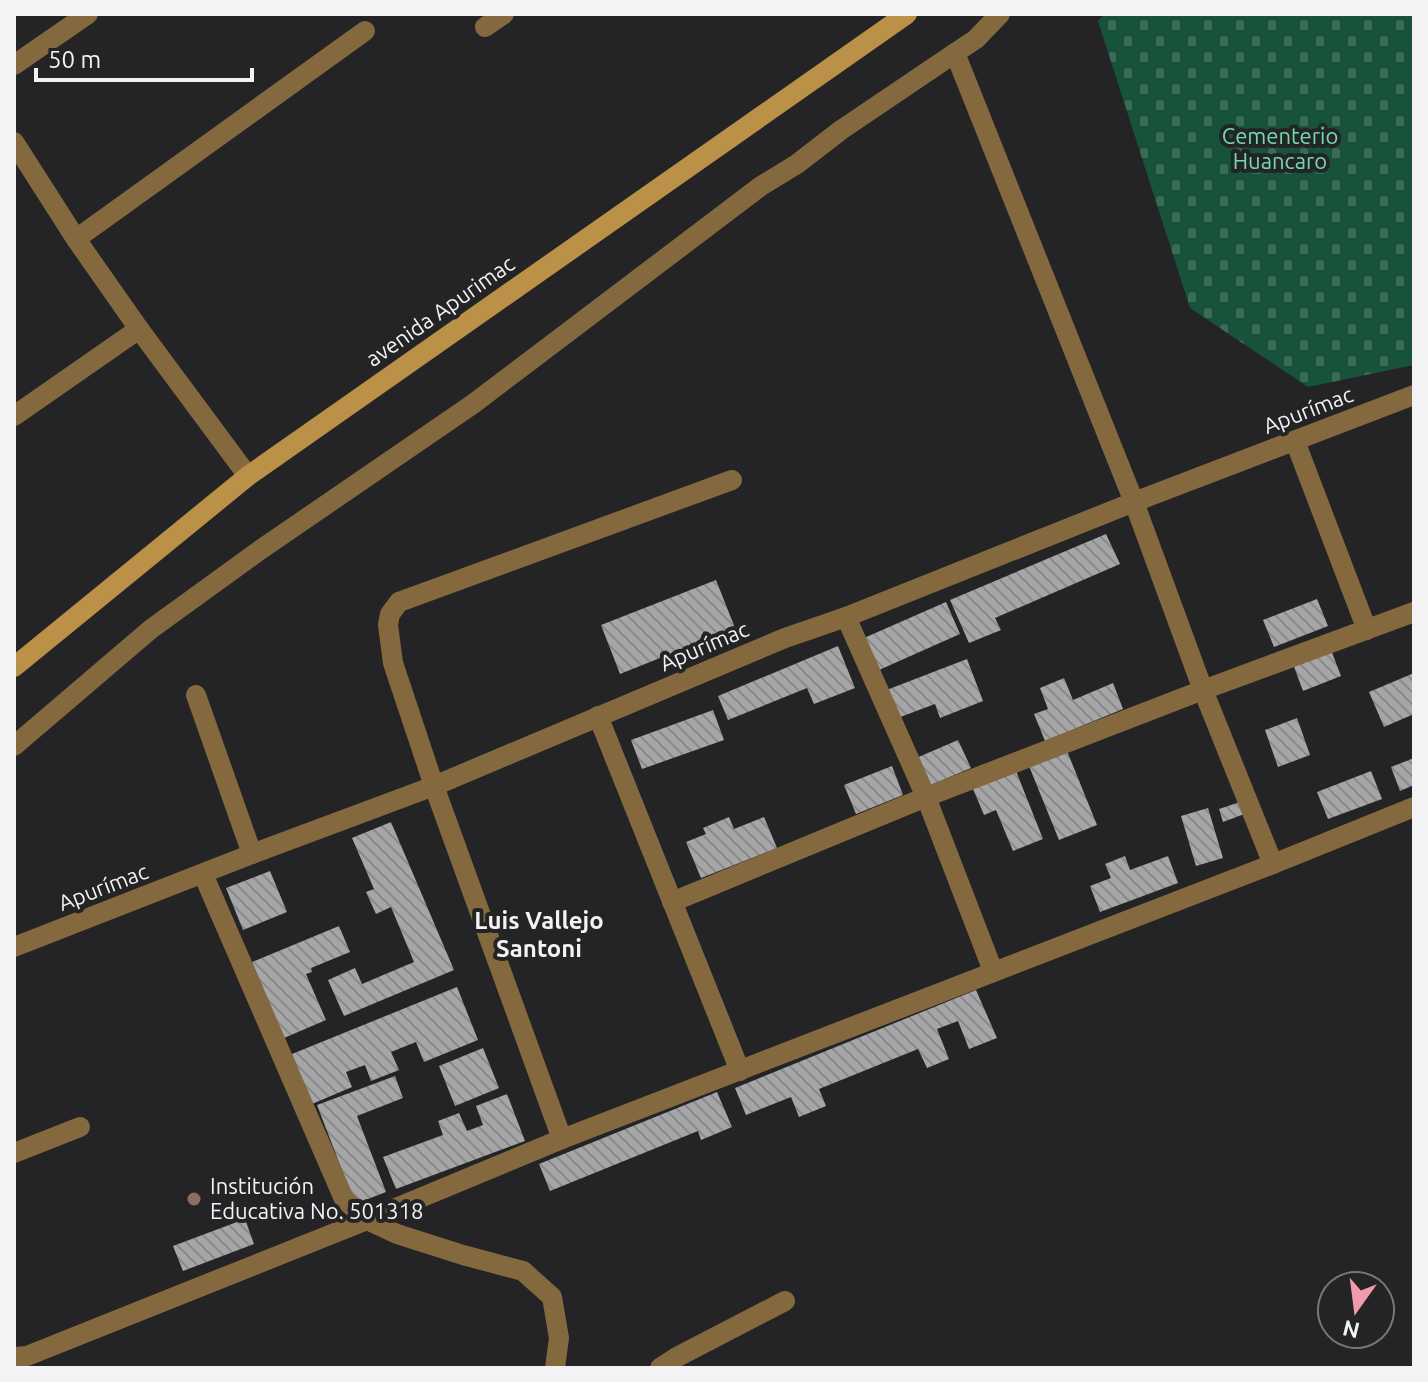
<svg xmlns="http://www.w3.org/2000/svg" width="1428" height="1382" viewBox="0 0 1428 1382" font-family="Ubuntu,sans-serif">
  <defs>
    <pattern id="cemetery-stones" width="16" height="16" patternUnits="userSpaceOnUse" patternTransform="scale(2)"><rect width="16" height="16" fill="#17523a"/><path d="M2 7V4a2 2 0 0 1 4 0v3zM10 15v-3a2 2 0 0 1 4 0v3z" fill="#396b57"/></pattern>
    <pattern id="building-back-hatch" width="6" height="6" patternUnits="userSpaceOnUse" patternTransform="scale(2)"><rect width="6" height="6" fill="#a6a6a9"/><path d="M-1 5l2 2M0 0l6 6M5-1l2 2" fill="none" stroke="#8a8a8c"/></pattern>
  </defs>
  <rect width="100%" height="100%" fill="#242427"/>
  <polygon fill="url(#cemetery-stones)" points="1105,14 1414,14 1414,365 1308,387 1190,308 1098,21"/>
  <g fill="url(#building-back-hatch)">
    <polygon points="1106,534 1120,564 995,618 1001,630 969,643 950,600"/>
    <polygon points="716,580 735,628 620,674 601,625"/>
    <polygon points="1317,599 1328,626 1274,647 1263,620"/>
    <polygon points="946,602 960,634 879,670 864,638"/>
    <polygon points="838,646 855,688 814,704 807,688 728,720 718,696"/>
    <polygon points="1331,650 1341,676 1303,691 1293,664"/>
    <polygon points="967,659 983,701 940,718 935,704 895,719 884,691"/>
    <polygon points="1414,673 1414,714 1384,727 1369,692"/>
    <polygon points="1064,678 1073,700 1113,683 1123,709 1045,741 1034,714 1048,709 1040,688"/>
    <polygon points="713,710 724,740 642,769 631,740"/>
    <polygon points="1297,718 1310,755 1278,767 1265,730"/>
    <polygon points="958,740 971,768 926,787 914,759"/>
    <polygon points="1067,751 1097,825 1059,840 1029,766"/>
    <polygon points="1414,758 1414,785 1400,791 1391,767"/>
    <polygon points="892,766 903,795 856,814 844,785"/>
    <polygon points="1016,771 1043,839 1013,851 996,810 984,815 973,789"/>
    <polygon points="1371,771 1382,799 1328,819 1317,792"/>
    <polygon points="1243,801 1247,813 1223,822 1219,809"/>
    <polygon points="1208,808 1223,858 1196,866 1181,816"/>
    <polygon points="729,817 734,829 764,817 777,848 701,878 686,842 706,834 703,828"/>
    <polygon points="391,822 454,970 344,1016 328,980 355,968 362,984 414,962 391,907 376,914 366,892 374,889 352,838"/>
    <polygon points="1125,856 1130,870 1168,856 1178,883 1100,912 1090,886 1111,878 1105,864"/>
    <polygon points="270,871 287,912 243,930 226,888"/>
    <polygon points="339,926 350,952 311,968 312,972 306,974 326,1020 284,1038 252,962"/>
    <polygon points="457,987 478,1040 424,1062 416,1042 391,1052 399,1070 371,1081 365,1065 346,1072 352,1087 312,1104 292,1054"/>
    <polygon points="976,990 997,1038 969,1049 958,1021 937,1029 949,1059 927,1068 918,1049 819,1089 826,1106 799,1117 791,1097 746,1115 735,1088"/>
    <polygon points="483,1048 499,1088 455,1106 439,1066"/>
    <polygon points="395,1076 403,1098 357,1116 386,1192 355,1204 317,1105"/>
    <polygon points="717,1092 732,1127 701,1140 698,1131 550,1191 539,1164"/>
    <polygon points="507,1094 525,1141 396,1189 383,1157 443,1135 438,1121 459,1113 467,1131 483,1125 476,1106"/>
    <polygon points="245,1219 254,1244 183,1271 173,1246"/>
  </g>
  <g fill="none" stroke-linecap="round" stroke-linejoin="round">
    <g stroke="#84693e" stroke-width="20">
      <polyline points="1000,14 976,39 955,53 1134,502 1203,690 1273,864"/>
      <polyline points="485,27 504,14"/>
      <polyline points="14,65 88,14"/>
      <polyline points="14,142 76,239 139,329"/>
      <polyline points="76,239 365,31"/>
      <polyline points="14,416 139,329 248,476"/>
      <polyline points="1295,441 1367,630"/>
      <polyline points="846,617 926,797 993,971"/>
      <polyline points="196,695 252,854"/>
      <polyline points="598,716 740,1071"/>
      <polyline points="14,746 151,629 260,550 473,404 761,186 797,164 841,130 955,53"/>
      <polyline points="203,874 344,1199 367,1220 397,1234 463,1255 523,1271 552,1297 559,1338 555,1368"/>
      <polyline points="672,902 926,797 1203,690 1414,612"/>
      <polyline points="14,947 252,854 434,786 785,638 846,617 1134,502 1414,395"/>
      <polyline points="562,1139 434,786 393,663 388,625 390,614 399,602 732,480"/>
      <polyline points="14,1153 80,1127"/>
      <polyline points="14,1357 27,1356 367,1220 562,1139 1273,864 1414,807"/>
      <polyline points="660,1368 677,1357 785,1301"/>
    </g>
    <polyline stroke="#bb9047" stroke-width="20" points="14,667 248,476 907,14"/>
  </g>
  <circle fill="#8d6e63" stroke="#242427" stroke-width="3" cx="194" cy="1199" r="8"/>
  <g text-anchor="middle" stroke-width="8" stroke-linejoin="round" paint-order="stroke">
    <g font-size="22" fill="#70dcab" stroke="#242427">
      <text x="1280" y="144">Cementerio<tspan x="1280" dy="25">Huancaro</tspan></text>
    </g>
    <g font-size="22" fill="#f3f3f5" stroke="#242427">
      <text transform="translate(440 311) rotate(-35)" y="8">avenida Apurimac</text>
      <text transform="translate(1308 410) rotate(-21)" y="8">Apurímac</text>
      <text transform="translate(704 646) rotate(-23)" y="8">Apurímac</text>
      <text transform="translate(103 887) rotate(-21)" y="8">Apurímac</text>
    </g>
    <g font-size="22" fill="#f3f3f5" stroke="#242427" text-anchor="start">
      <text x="210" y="1194">Institución<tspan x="210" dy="25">Educativa No. 501318</tspan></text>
    </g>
    <g font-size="24" font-weight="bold" fill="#f3f3f5" stroke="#242427">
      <text x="539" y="929">Luis Vallejo<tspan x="539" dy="28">Santoni</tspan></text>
    </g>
  </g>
  <rect width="1428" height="1382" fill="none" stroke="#f3f3f5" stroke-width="32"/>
  <g transform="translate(1356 1310) rotate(194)"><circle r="38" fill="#242427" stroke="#777779" stroke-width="2"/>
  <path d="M0-6L14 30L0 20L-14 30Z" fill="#f29aad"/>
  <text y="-12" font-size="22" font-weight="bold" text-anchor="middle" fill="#f3f3f5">N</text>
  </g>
  <path d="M36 68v12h216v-12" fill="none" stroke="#f3f3f5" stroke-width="4"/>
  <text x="48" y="68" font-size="24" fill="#f3f3f5" stroke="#242427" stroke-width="6" paint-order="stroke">50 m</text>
</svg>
